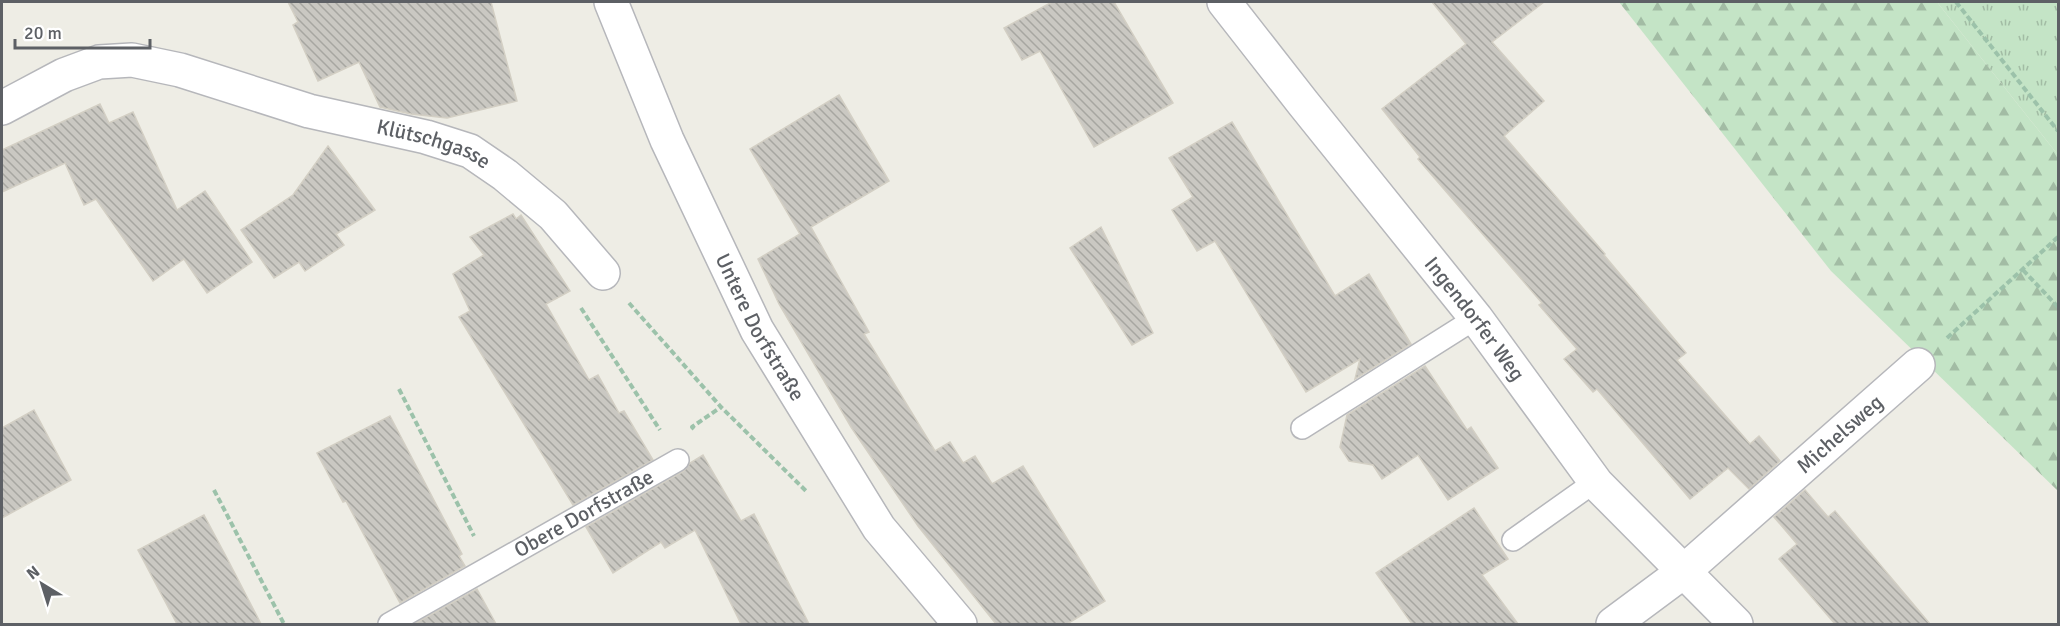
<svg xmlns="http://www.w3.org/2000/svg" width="2060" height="626" viewBox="0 0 2060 626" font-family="Signika,sans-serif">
  <defs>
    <pattern id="grass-tufts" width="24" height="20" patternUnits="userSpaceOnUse" patternTransform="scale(1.5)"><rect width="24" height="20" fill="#c4e4c6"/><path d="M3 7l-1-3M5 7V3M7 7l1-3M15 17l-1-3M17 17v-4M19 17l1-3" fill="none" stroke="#a2bca4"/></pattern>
    <pattern id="forest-firs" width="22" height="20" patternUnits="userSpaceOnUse" patternTransform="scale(1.5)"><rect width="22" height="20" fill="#c4e4c6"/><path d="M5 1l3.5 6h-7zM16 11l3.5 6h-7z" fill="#a2bca4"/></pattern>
    <pattern id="building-back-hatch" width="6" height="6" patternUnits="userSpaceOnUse" patternTransform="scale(1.5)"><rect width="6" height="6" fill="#cac8c2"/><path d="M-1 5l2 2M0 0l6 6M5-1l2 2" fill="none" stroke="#a7a6a1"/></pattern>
  </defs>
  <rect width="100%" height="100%" fill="#eeede5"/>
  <polygon fill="url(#grass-tufts)" points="1937,2 2058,2 2058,155"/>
  <polygon fill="url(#forest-firs)" points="1619,2 1937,2 2058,155 2058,491 1831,271"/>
  <g fill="url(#building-back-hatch)" stroke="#d3cfc4" stroke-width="1.5">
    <polygon points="288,2 491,2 517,101 447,118 411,114 380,107 359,62 318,81 293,25 298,22"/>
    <polygon points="1052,2 1114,2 1173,103 1094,147 1040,51 1022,60 1004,28"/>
    <polygon points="1432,2 1544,2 1492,42 1544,101 1504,136 1605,254 1604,255 1686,353 1677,360 1750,444 1759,436 1780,461 1749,489 1728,468 1690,499 1597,389 1593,392 1564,359 1577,349 1539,305 1542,303 1418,159 1420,157 1382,109 1466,44"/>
    <polygon points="839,95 889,181 811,227 869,332 864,334 935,451 950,442 963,463 975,456 992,484 1023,466 1105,601 1067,624 996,624 918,526 851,427 779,304 758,259 800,234 750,149"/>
    <polygon points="100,104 109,123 133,112 177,210 205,191 252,262 207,293 184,259 153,281 96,199 84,205 65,163 2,192 2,150"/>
    <polygon points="1232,122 1335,296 1369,274 1411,344 1355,379 1360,359 1306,392 1215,241 1197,251 1172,210 1193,197 1169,158"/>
    <polygon points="328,146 375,210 336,234 344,245 305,271 299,262 274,278 241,230 293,195"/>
    <polygon points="513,214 516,219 521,215 570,291 546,304 589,380 598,375 619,413 624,411 653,460 573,505 459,317 470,311 453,274 484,255 470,237"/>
    <polygon points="1101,227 1153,333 1132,345 1070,248"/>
    <polygon points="1425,366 1467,430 1471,427 1498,468 1448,500 1418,455 1382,479 1373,465 1349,461 1340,447 1347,415"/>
    <polygon points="34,410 71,480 2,518 2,428"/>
    <polygon points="390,416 462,554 459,556 465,566 400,603 346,501 343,502 317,453"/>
    <polygon points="703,455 741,521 754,514 809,624 741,624 695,530 665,548 661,542 613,573 586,527 684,471 690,463"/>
    <polygon points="1805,490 1828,517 1835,511 1930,624 1835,624 1779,559 1797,544 1774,517"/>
    <polygon points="1474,508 1508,559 1482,575 1518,624 1412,624 1376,573"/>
    <polygon points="204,515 229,562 261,624 177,624 138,550"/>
    <polygon points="477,589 496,624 414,624"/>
  </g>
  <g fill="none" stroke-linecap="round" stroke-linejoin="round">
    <defs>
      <g id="service">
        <polyline points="1302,428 1476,318"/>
        <polyline points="1513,540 1596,481"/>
        <path id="s1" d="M389 624 678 460"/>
      </g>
      <g id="minor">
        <path id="s2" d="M611 2 667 140 757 330 879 528 960 624"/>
        <path id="s3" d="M1224 2 1303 103 1476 318 1597 484 1736 624"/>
        <path id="s4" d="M2 108 64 75 99 62 132 60 180 70 309 111 426 137 470 151 505 175 553 215 603 273"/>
        <path id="s5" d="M1613 624 1683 572 1918 365"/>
      </g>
    </defs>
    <use href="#service" stroke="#b6b7bb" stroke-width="24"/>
    <use href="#minor" stroke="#b6b7bb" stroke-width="36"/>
    <g stroke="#9cc2aa" stroke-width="4" stroke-dasharray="6 3" stroke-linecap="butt">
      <polyline points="1956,2 2058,131"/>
      <polyline points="2023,270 2058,307"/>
      <polyline points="629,303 721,407 807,492"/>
      <polyline points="581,308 660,430"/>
      <polyline points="1947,338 2058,237"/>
      <polyline points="399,389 474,536"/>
      <polyline points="694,429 692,427 721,407"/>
      <polyline points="214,490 284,624"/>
    </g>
    <use href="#service" stroke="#fff" stroke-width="21"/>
    <use href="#minor" stroke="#fff" stroke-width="33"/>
  </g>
  <g text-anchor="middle" stroke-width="5" stroke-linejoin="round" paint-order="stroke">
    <g font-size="21" fill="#5d6065" stroke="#fff">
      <text dy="7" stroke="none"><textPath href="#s4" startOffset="454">Klütschgasse</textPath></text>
      <text dy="7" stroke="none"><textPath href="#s3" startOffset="404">Ingendorfer Weg</textPath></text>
      <text dy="7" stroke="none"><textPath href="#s2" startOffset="358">Untere Dorfstraße</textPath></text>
      <text dy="7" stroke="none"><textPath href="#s5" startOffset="296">Michelsweg</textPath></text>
      <text dy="7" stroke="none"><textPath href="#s1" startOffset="224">Obere Dorfstraße</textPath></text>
    </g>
  </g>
  <rect width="2060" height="626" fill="none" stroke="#5d6065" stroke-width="6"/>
  <g transform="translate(42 584) rotate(322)" stroke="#ffffff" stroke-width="4.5" paint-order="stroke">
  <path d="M0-4.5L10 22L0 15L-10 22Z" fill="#5d6065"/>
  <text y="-9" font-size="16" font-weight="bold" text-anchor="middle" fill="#5d6065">N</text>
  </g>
  <path d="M15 39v9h135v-9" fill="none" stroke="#5d6065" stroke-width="3"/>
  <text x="24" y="39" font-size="18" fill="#5d6065" stroke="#ffffff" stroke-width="4.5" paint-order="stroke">20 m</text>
</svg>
